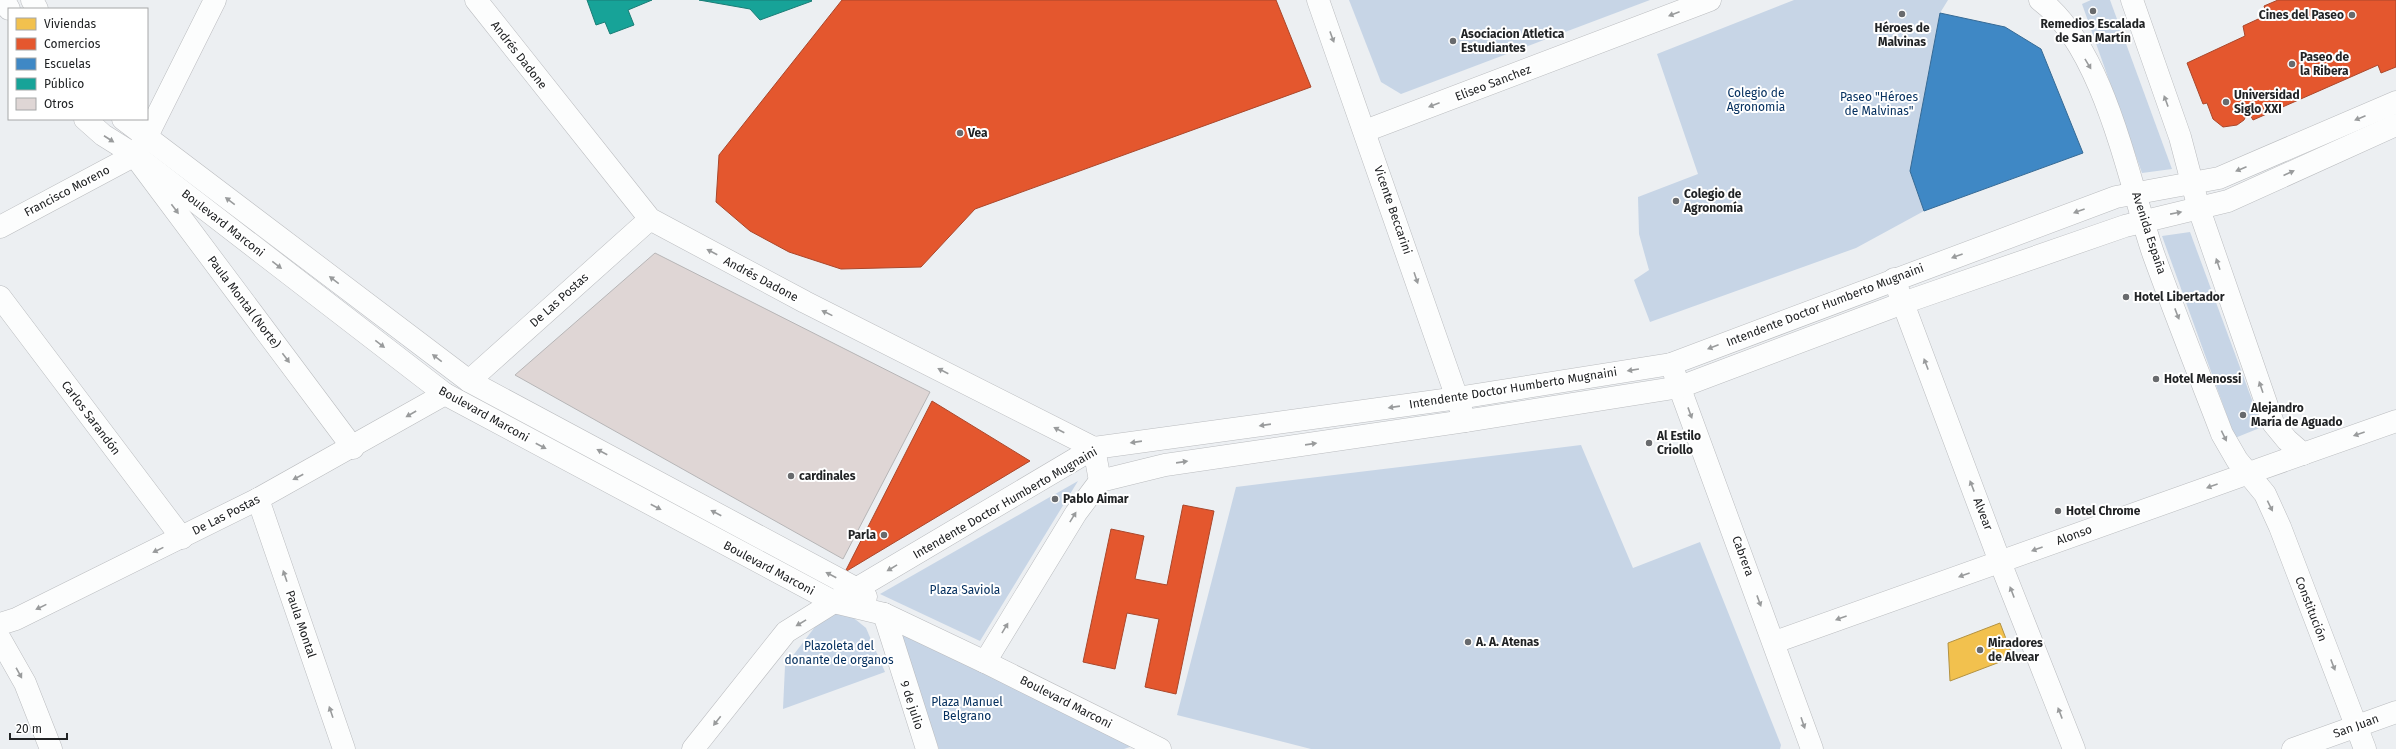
<svg xmlns="http://www.w3.org/2000/svg" width="2396" height="749" viewBox="0 0 2396 749" font-family="'Fira Sans',sans-serif">
  <rect width="100%" height="100%" fill="#eceff2"/>
  <g fill="#c7d5e6">
    <polygon points="1349,0 1650,0 1401,94 1381,82"/>
    <polygon points="1794,0 1948,0 1940,13 1910,171 1924,211 1856,248 1650,322 1634,280 1649,270 1639,234 1638,197 1698,174 1657,54"/>
    <polygon points="2091,0 2110,0 2172,169 2142,173 2082,4"/>
    <polygon points="2190,232 2262,427 2235,438 2162,236"/>
    <polygon points="1581,445 1633,568 1700,542 1781,745 1780,749 1311,749 1177,715 1236,487"/>
    <polygon points="1078,481 980,641 880,594"/>
    <polygon points="834,602 866,628 885,672 783,709 785,666"/>
    <polygon points="898,631 1133,746 1124,749 939,749"/>
  </g>
  <polygon fill="#f2c14e" stroke="#b39242" points="2000,623 2013,657 1950,681 1948,643"/>
  <g fill="#e4572e" stroke="#aa472b">
    <polygon points="842,0 1276,0 1311,87 975,209 921,267 841,269 789,252 750,231 716,202 719,155"/>
    <polygon points="2278,0 2396,0 2396,67 2381,73 2378,65 2253,120 2248,111 2244,120 2237,125 2223,127 2213,119 2207,103 2203,104 2187,63 2245,36 2243,26 2267,15 2264,6"/>
    <polygon points="932,401 1030,461 845,572"/>
    <polygon points="1183,505 1214,511 1176,694 1145,687 1159,619 1127,613 1115,669 1083,662 1111,529 1144,536 1135,579 1167,585"/>
  </g>
  <polygon fill="#3f88c5" stroke="#366a95" points="1940,13 2005,27 2041,49 2083,153 1924,211 1910,171"/>
  <g fill="#17a398" stroke="#1a7d76">
    <polygon points="587,0 652,0 628,10 634,25 610,34 605,22 596,25"/>
    <polygon points="699,0 811,0 812,1 760,20 750,9"/>
  </g>
  <polygon fill="#dfd6d5" stroke="#b6b5b6" points="655,253 930,392 843,559 515,375"/>
  <g fill="none" stroke-linecap="round" stroke-linejoin="round">
    <defs>
      <g id="minor">
        <polyline points="476,0 650,219 805,302 1094,448 1100,481"/>
        <polyline points="1318,0 1465,421"/>
        <polyline points="1365,131 1710,0"/>
        <polyline points="140,163 353,448"/>
        <polyline points="1894,279 2000,562 2074,749"/>
        <polyline points="0,297 182,538"/>
        <polyline points="1671,364 1812,749"/>
        <polyline points="469,381 650,219"/>
        <polyline points="258,499 344,749"/>
        <polyline points="884,614 927,749"/>
        <polyline points="0,624 16,619 258,499 445,394"/>
        <polyline points="0,639 25,683 51,749"/>
        <polyline points="1775,642 2249,473"/>
        <polyline points="985,662 1160,749"/>
        <polyline points="693,749 786,632 834,602"/>
        <polyline points="2293,749 2396,712"/>
      </g>
      <g id="major">
        <polyline points="4,0 9,9"/>
        <polyline points="32,0 37,9"/>
        <path d="M2040 0C2104 48 2128 179 2153 253 2175 314 2199 374 2222 434L2237 460 2265 494 2280 527 2365 749"/>
        <polyline points="2132,0 2180,137 2199,209 2273,423 2287,440 2303,454"/>
        <polyline points="85,119 103,135 135,155 445,394 834,602 884,614 985,662 1076,513 1100,481 1165,465 1465,421 1680,387 1903,303 2125,226 2228,201 2396,125"/>
        <polyline points="123,119 469,381 857,589 866,597"/>
        <polyline points="0,227 135,155 146,138 215,0"/>
        <polyline points="2249,473 2396,421"/>
        <polyline points="834,602 1094,448 1458,398 1671,364 2116,197 2219,178 2396,102"/>
      </g>
    </defs>
    <use href="#minor" stroke="#babcbf" stroke-width="23"/>
    <use href="#major" stroke="#babcbf" stroke-width="23"/>
    <use href="#minor" stroke="#fcfdfd" stroke-width="22"/>
    <use href="#major" stroke="#fcfdfd" stroke-width="22"/>
  </g>
  <defs><path id="oneway-solid" d="M-6-.8H1V-3.2L6.5 0L1 3.2V.8H-6Z"/></defs>
  <g fill="#999b9c">
    <use href="#oneway-solid" transform="translate(1674 14) rotate(159)"/>
    <use href="#oneway-solid" transform="translate(1332 37) rotate(70)"/>
    <use href="#oneway-solid" transform="translate(2088 64) rotate(59)"/>
    <use href="#oneway-solid" transform="translate(2166 101) rotate(-110)"/>
    <use href="#oneway-solid" transform="translate(1434 105) rotate(159)"/>
    <use href="#oneway-solid" transform="translate(2360 118) rotate(157)"/>
    <use href="#oneway-solid" transform="translate(109 139) rotate(33)"/>
    <use href="#oneway-solid" transform="translate(2241 169) rotate(157)"/>
    <use href="#oneway-solid" transform="translate(2289 173) rotate(-24)"/>
    <use href="#oneway-solid" transform="translate(230 201) rotate(-143)"/>
    <use href="#oneway-solid" transform="translate(175 209) rotate(53)"/>
    <use href="#oneway-solid" transform="translate(2079 211) rotate(160)"/>
    <use href="#oneway-solid" transform="translate(2176 213) rotate(-11)"/>
    <use href="#oneway-solid" transform="translate(712 252) rotate(-152)"/>
    <use href="#oneway-solid" transform="translate(1957 256) rotate(160)"/>
    <use href="#oneway-solid" transform="translate(2218 264) rotate(-109)"/>
    <use href="#oneway-solid" transform="translate(277 265) rotate(38)"/>
    <use href="#oneway-solid" transform="translate(1416 278) rotate(71)"/>
    <use href="#oneway-solid" transform="translate(334 280) rotate(-143)"/>
    <use href="#oneway-solid" transform="translate(827 313) rotate(-154)"/>
    <use href="#oneway-solid" transform="translate(2177 314) rotate(69)"/>
    <use href="#oneway-solid" transform="translate(380 344) rotate(38)"/>
    <use href="#oneway-solid" transform="translate(1713 347) rotate(159)"/>
    <use href="#oneway-solid" transform="translate(286 358) rotate(53)"/>
    <use href="#oneway-solid" transform="translate(437 358) rotate(-143)"/>
    <use href="#oneway-solid" transform="translate(1926 364) rotate(-111)"/>
    <use href="#oneway-solid" transform="translate(1633 370) rotate(171)"/>
    <use href="#oneway-solid" transform="translate(943 371) rotate(-153)"/>
    <use href="#oneway-solid" transform="translate(2261 387) rotate(-109)"/>
    <use href="#oneway-solid" transform="translate(1394 407) rotate(172)"/>
    <use href="#oneway-solid" transform="translate(1690 413) rotate(70)"/>
    <use href="#oneway-solid" transform="translate(411 414) rotate(150)"/>
    <use href="#oneway-solid" transform="translate(1265 425) rotate(172)"/>
    <use href="#oneway-solid" transform="translate(1059 430) rotate(-153)"/>
    <use href="#oneway-solid" transform="translate(2359 434) rotate(161)"/>
    <use href="#oneway-solid" transform="translate(2224 436) rotate(64)"/>
    <use href="#oneway-solid" transform="translate(1136 442) rotate(172)"/>
    <use href="#oneway-solid" transform="translate(1311 444) rotate(-8)"/>
    <use href="#oneway-solid" transform="translate(541 446) rotate(28)"/>
    <use href="#oneway-solid" transform="translate(602 452) rotate(-152)"/>
    <use href="#oneway-solid" transform="translate(1182 462) rotate(-8)"/>
    <use href="#oneway-solid" transform="translate(298 477) rotate(152)"/>
    <use href="#oneway-solid" transform="translate(1972 486) rotate(-111)"/>
    <use href="#oneway-solid" transform="translate(2212 486) rotate(160)"/>
    <use href="#oneway-solid" transform="translate(2270 506) rotate(64)"/>
    <use href="#oneway-solid" transform="translate(656 507) rotate(28)"/>
    <use href="#oneway-solid" transform="translate(716 513) rotate(-152)"/>
    <use href="#oneway-solid" transform="translate(1073 517) rotate(-58)"/>
    <use href="#oneway-solid" transform="translate(2037 549) rotate(160)"/>
    <use href="#oneway-solid" transform="translate(158 550) rotate(154)"/>
    <use href="#oneway-solid" transform="translate(892 568) rotate(149)"/>
    <use href="#oneway-solid" transform="translate(831 575) rotate(-152)"/>
    <use href="#oneway-solid" transform="translate(1964 575) rotate(160)"/>
    <use href="#oneway-solid" transform="translate(285 576) rotate(-109)"/>
    <use href="#oneway-solid" transform="translate(2012 592) rotate(-111)"/>
    <use href="#oneway-solid" transform="translate(1759 601) rotate(70)"/>
    <use href="#oneway-solid" transform="translate(41 607) rotate(154)"/>
    <use href="#oneway-solid" transform="translate(1841 618) rotate(160)"/>
    <use href="#oneway-solid" transform="translate(801 623) rotate(149)"/>
    <use href="#oneway-solid" transform="translate(1005 628) rotate(-59)"/>
    <use href="#oneway-solid" transform="translate(2333 665) rotate(69)"/>
    <use href="#oneway-solid" transform="translate(19 673) rotate(61)"/>
    <use href="#oneway-solid" transform="translate(331 712) rotate(-109)"/>
    <use href="#oneway-solid" transform="translate(2060 713) rotate(-111)"/>
    <use href="#oneway-solid" transform="translate(717 721) rotate(128)"/>
    <use href="#oneway-solid" transform="translate(1803 723) rotate(71)"/>
  </g>
  <g fill="#686a6d" stroke="#fff" stroke-width="1.5">
    <circle cx="2093" cy="11" r="4"/>
    <circle cx="1902" cy="14" r="4"/>
    <circle cx="2352" cy="15" r="4"/>
    <circle cx="1453" cy="41" r="4"/>
    <circle cx="2292" cy="64" r="4"/>
    <circle cx="2226" cy="102" r="4"/>
    <circle cx="960" cy="133" r="4"/>
    <circle cx="1676" cy="201" r="4"/>
    <circle cx="2126" cy="297" r="4"/>
    <circle cx="2156" cy="379" r="4"/>
    <circle cx="2243" cy="415" r="4"/>
    <circle cx="1649" cy="443" r="4"/>
    <circle cx="791" cy="476" r="4"/>
    <circle cx="1055" cy="499" r="4"/>
    <circle cx="2058" cy="511" r="4"/>
    <circle cx="884" cy="535" r="4"/>
    <circle cx="1468" cy="642" r="4"/>
    <circle cx="1980" cy="650" r="4"/>
  </g>
  <g text-anchor="middle" stroke-width="4" stroke-linejoin="round" paint-order="stroke">
    <g font-size="12" font-weight="bold" fill="#212325" stroke="#fff" text-anchor="start">
      <text x="2344" y="19" text-anchor="end">Cines del Paseo</text>
      <text x="2093" y="28" text-anchor="middle">Remedios Escalada<tspan x="2093" dy="14">de San Martín</tspan></text>
      <text x="1902" y="32" text-anchor="middle">Héroes de<tspan x="1902" dy="14">Malvinas</tspan></text>
      <text x="1461" y="38">Asociacion Atletica<tspan x="1461" dy="14">Estudiantes</tspan></text>
      <text x="2300" y="61">Paseo de<tspan x="2300" dy="14">la Ribera</tspan></text>
      <text x="2234" y="99">Universidad<tspan x="2234" dy="14">Siglo XXI</tspan></text>
      <text x="968" y="137">Vea</text>
      <text x="1684" y="198">Colegio de<tspan x="1684" dy="14">Agronomía</tspan></text>
      <text x="2134" y="301">Hotel Libertador</text>
      <text x="2164" y="383">Hotel Menossi</text>
      <text x="2251" y="412">Alejandro<tspan x="2251" dy="14">María de Aguado</tspan></text>
      <text x="1657" y="440">Al Estilo<tspan x="1657" dy="14">Criollo</tspan></text>
      <text x="799" y="480">cardinales</text>
      <text x="1063" y="503">Pablo Aimar</text>
      <text x="2066" y="515">Hotel Chrome</text>
      <text x="876" y="539" text-anchor="end">Parla</text>
      <text x="1476" y="646">A. A. Atenas</text>
      <text x="1988" y="647">Miradores<tspan x="1988" dy="14">de Alvear</tspan></text>
    </g>
    <g font-size="12" fill="#212325" stroke="#fff">
      <text transform="translate(519 55) rotate(52)" y="4">Andrés Dadone</text>
      <text transform="translate(1493 83) rotate(-21)" y="4">Eliseo Sanchez</text>
      <text transform="translate(67 191) rotate(-28)" y="4">Francisco Moreno</text>
      <text transform="translate(1393 210) rotate(71)" y="4">Vicente Beccarini</text>
      <text transform="translate(223 223) rotate(38)" y="4">Boulevard Marconi</text>
      <text transform="translate(2149 233) rotate(72)" y="4">Avenida España</text>
      <text transform="translate(761 279) rotate(28)" y="4">Andrés Dadone</text>
      <text transform="translate(559 300) rotate(-42)" y="4">De Las Postas</text>
      <text transform="translate(244 302) rotate(53)" y="4">Paula Montal (Norte)</text>
      <text transform="translate(1825 305) rotate(-21)" y="4">Intendente Doctor Humberto Mugnaini</text>
      <text transform="translate(1513 388) rotate(-9)" y="4">Intendente Doctor Humberto Mugnaini</text>
      <text transform="translate(484 414) rotate(29)" y="4">Boulevard Marconi</text>
      <text transform="translate(91 418) rotate(53)" y="4">Carlos Sarandón</text>
      <text transform="translate(1005 503) rotate(-30)" y="4">Intendente Doctor Humberto Mugnaini</text>
      <text transform="translate(1983 514) rotate(69)" y="4">Alvear</text>
      <text transform="translate(226 515) rotate(-27)" y="4">De Las Postas</text>
      <text transform="translate(2074 535) rotate(-20)" y="4">Alonso</text>
      <text transform="translate(1743 556) rotate(70)" y="4">Cabrera</text>
      <text transform="translate(769 568) rotate(28)" y="4">Boulevard Marconi</text>
      <text transform="translate(2311 609) rotate(69)" y="4">Constitución</text>
      <text transform="translate(301 624) rotate(71)" y="4">Paula Montal</text>
      <text transform="translate(1066 702) rotate(27)" y="4">Boulevard Marconi</text>
      <text transform="translate(912 705) rotate(72)" y="4">9 de julio</text>
      <text transform="translate(2356 726) rotate(-20)" y="4">San Juan</text>
    </g>
    <g font-size="12" fill="#063160" stroke="#fff">
      <text x="1756" y="97">Colegio de<tspan x="1756" dy="14">Agronomia</tspan></text>
      <text x="1879" y="101">Paseo "Héroes<tspan x="1879" dy="14">de Malvinas"</tspan></text>
      <text x="965" y="594">Plaza Saviola</text>
      <text x="839" y="650">Plazoleta del<tspan x="839" dy="14">donante de organos</tspan></text>
      <text x="967" y="706">Plaza Manuel<tspan x="967" dy="14">Belgrano</tspan></text>
    </g>
  </g>
  <rect x="8" y="8" width="140" height="112" fill="#ffffff" stroke="#a6a7a8"/>
  <rect x="16" y="18" width="20" height="12" fill="#f2c14e" stroke="#a6a7a8"/>
  <text x="44" y="28" font-size="12" fill="#212325">Viviendas</text>
  <rect x="16" y="38" width="20" height="12" fill="#e4572e" stroke="#a6a7a8"/>
  <text x="44" y="48" font-size="12" fill="#212325">Comercios</text>
  <rect x="16" y="58" width="20" height="12" fill="#3f88c5" stroke="#a6a7a8"/>
  <text x="44" y="68" font-size="12" fill="#212325">Escuelas</text>
  <rect x="16" y="78" width="20" height="12" fill="#17a398" stroke="#a6a7a8"/>
  <text x="44" y="88" font-size="12" fill="#212325">Público</text>
  <rect x="16" y="98" width="20" height="12" fill="#dfd6d5" stroke="#a6a7a8"/>
  <text x="44" y="108" font-size="12" fill="#212325">Otros</text>
  <path d="M10 733v6h57v-6" fill="none" stroke="#212325" stroke-width="2"/>
  <text x="16" y="733" font-size="12" fill="#212325" stroke="#ffffff" stroke-width="3" paint-order="stroke">20 m</text>
</svg>
